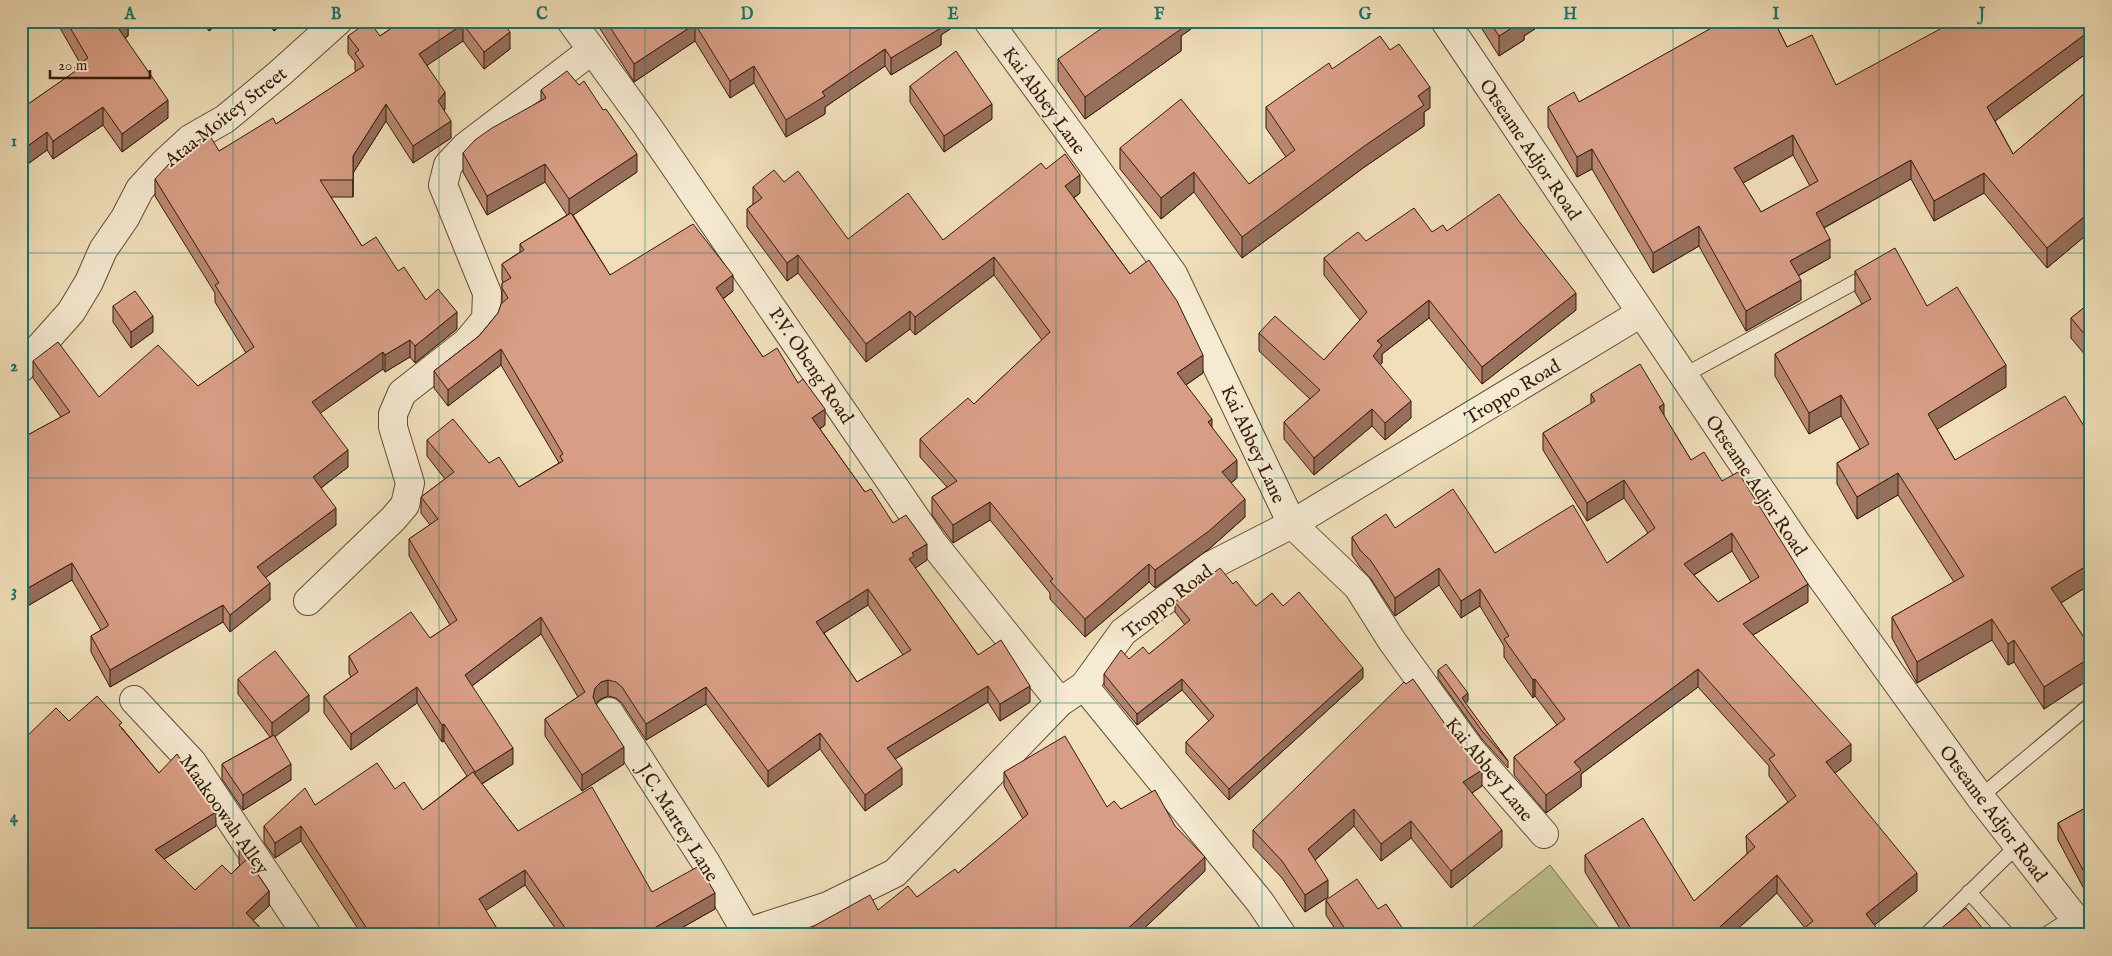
<svg xmlns="http://www.w3.org/2000/svg" width="2112" height="956" viewBox="0 0 2112 956" font-family="'IM FELL English',serif">
  <rect width="100%" height="100%" fill="#f0dfb9"/>
  <filter id="stains"><feTurbulence type="fractalNoise" baseFrequency=".004" numOctaves="4"/><feColorMatrix values="0 0 0 0 .2 0 0 0 0 .09 0 0 0 0 .02 0 0 0 .5 -.17"/></filter>
  <radialGradient id="worn" r=".72"><stop offset=".6" stop-color="#630" stop-opacity="0"/><stop offset="1" stop-color="#630" stop-opacity=".3"/></radialGradient>
  <polygon fill="#bcc18d" stroke="#786e4c" points="1550,865 1604,935 1463,935"/>
  <g fill="none" stroke-linecap="round" stroke-linejoin="round">
    <defs>
      <g id="service">
        <polyline points="1683,376 1857,281"/>
        <polyline points="1980,797 2090,705 2091,702"/>
        <polyline points="1969,892 2008,935"/>
        <polyline points="1926,935 2018,845"/>
        <polyline points="2045,935 2073,917"/>
      </g>
      <g id="minor">
        <polyline points="571,21 648,127 932,542 1060,702"/>
        <polyline points="988,21 1173,274 1292,524 1358,587 1392,641 1470,749 1544,834"/>
        <polyline points="1445,21 1797,544 1980,797 2088,935"/>
        <polyline points="21,368 71,312 89,282 103,250 125,218 140,189 165,162 190,139 225,119 279,74 338,21"/>
        <polyline points="308,601 393,519 405,505 410,483 393,427 393,414 402,393 467,342 486,319 487,293 443,185 448,165 465,147 592,50"/>
        <polyline points="1084,686 1260,902 1282,935"/>
        <polyline points="134,700 192,762 307,935"/>
        <polyline points="609,712 705,861 748,935"/>
        <polyline points="739,935 828,906 895,873 1060,702 1084,686 1123,632 1210,566 1292,524 1641,313"/>
      </g>
    </defs>
    <use href="#service" stroke="#644c36" stroke-width="16"/>
    <use href="#minor" stroke="#644c36" stroke-width="30"/>
    <use href="#service" stroke="#f5ead2" stroke-width="14"/>
    <use href="#minor" stroke="#f5ead2" stroke-width="28"/>
  </g>
  <g fill="#ba8872" stroke="#351b0a" fill-rule="evenodd">
    <polygon points="56,21 128,21 128,36 125,38 168,118 122,152 103,125 53,159 47,150 25,166 21,162 21,109 75,72 75,67 80,63"/>
    <polygon points="201,21 221,21 209,31"/>
    <polygon points="266,21 286,21 274,31"/>
    <polygon points="402,21 516,21 507,29 510,49 484,69 463,41 427,65 445,109 444,110 451,138 413,163 386,121 353,173 353,197 331,197 362,246 398,271 426,300 457,329 415,363 410,357 385,372 383,369 320,413 348,467 321,488 336,525 265,578 270,600 230,632 223,622 110,687 91,652 91,636 101,630 72,580 24,608 24,618 21,620 21,434 24,437 61,417 33,378 33,361 99,397 198,386 246,353 215,302 215,293 155,196 155,179 219,151 276,124 356,72 355,70 355,62 348,53 348,36 380,36"/>
    <polygon points="595,21 962,21 941,35 941,45 891,75 885,66 825,107 825,114 786,137 754,83 730,98 695,41 634,82"/>
    <polygon points="1191,21 1191,29 1181,36 1181,51 1085,119 1058,81 1058,59"/>
    <polygon points="1477,21 1547,21 1524,36 1524,40 1499,56"/>
    <polygon points="1613,21 1626,21 1616,27"/>
    <path d="M1719 21H1774L1787 47 1836 85 2091 21V50L1995 121 2013 154 2091 88V231L2047 268 1984 193 1934 221 1911 179 1824 228 1830 258 1798 276 1801 300 1746 331 1699 246 1653 273 1592 169 1577 177 1548 127V107L1579 102 1720 24ZM1793 155 1810 186 1761 212 1743 183Z"/>
    <polygon points="1332,69 1430,108 1424,112 1424,126 1363,168 1242,258 1194,192 1161,219 1120,169 1120,148 1249,184 1286,157 1266,128 1266,107"/>
    <polygon points="910,86 992,119 944,152 910,102"/>
    <path d="M541 90 637 172 573 215 610 275 733 291 723 299 763 357 825 425 820 429 865 492 927 560 915 568 978 655 1030 702 1000 721 988 702 895 759 902 785 865 811 820 749 768 787 706 704 646 740 622 703 616 698 608 696 601 699 596 704 624 764 582 791 545 736V719L578 697 541 634 472 686 513 764 482 784 518 831 652 892 715 909 669 935H560L525 885 485 910 501 935H362L301 841 275 858 264 842V826L315 805 395 789 423 810 467 776 444 741 442 742 417 703 351 750 324 713V696L351 677 349 673V656L430 638 450 625 409 556V539L430 525 421 513V497L445 479 427 456V440L489 463 519 487 559 463 501 365 448 406 434 388V371L479 336 498 313 502 303V283L503 282 502 280V264L520 252V244L567 215 545 182 487 215 463 172V153L541 100ZM868 605 903 655 857 682 824 633Z"/>
    <polygon points="1046,169 1080,193 1074,198 1203,373 1186,385 1212,428 1237,478 1231,483 1245,517 1209,549 1155,588 1149,582 1085,637 1050,599 1050,593 990,520 953,543 932,515 932,497 947,487 920,457 920,439 974,404 1042,340 994,275 915,335 910,329 866,362 798,273 787,281 747,227 747,209 753,204 753,187 784,182 848,239 943,240"/>
    <polygon points="1447,231 1576,310 1482,384 1429,318 1382,354 1382,363 1380,365 1411,418 1385,440 1372,426 1314,475 1284,439 1284,422 1310,399 1259,351 1259,333 1324,360 1360,320 1324,275 1324,258 1366,241 1432,232"/>
    <polygon points="1855,271 1927,306 2006,387 1937,429 1955,460 2091,437 2091,584 2061,603 2091,648 2091,678 2044,709 2014,662 2008,665 1992,640 1917,683 1892,638 1892,617 1954,582 1898,495 1857,519 1837,484 1837,463 1860,449 1841,416 1809,434 1775,376 1775,354 1862,304 1855,292"/>
    <polygon points="2091,302 2091,362 2071,338 2071,318"/>
    <polygon points="113,306 153,332 131,348 113,322"/>
    <polygon points="2091,373 2091,395 2090,393 2090,374"/>
    <path d="M1591 394 1664 416 1691 460 1722 481 1808 602 1753 635 1851 761 1835 773 1917 891 1874 925 1805 928 1777 893 1731 935H1624L1585 872V855L1694 901 1747 854 1746 836 1788 802 1769 776V766L1698 687 1581 774V787L1546 813 1514 775V757L1557 725 1535 696 1533 698 1504 657V646L1480 606 1461 618 1439 585 1395 616 1371 579 1360 567 1352 555V537L1395 528 1495 553 1607 563 1648 533 1624 498 1587 521 1543 450V433L1591 404ZM1732 551 1751 582 1718 602 1694 575Z"/>
    <polygon points="1233,584 1256,606 1283,606 1363,678 1229,800 1186,753 1186,742 1209,721 1182,690 1137,725 1104,685 1104,674 1129,659 1149,654 1185,625 1175,612 1175,602"/>
    <polygon points="1438,670 1468,701 1465,703 1508,761 1508,768 1482,739 1438,678"/>
    <polygon points="238,679 309,711 275,736 291,780 243,810 222,779 222,764 270,737 238,694"/>
    <polygon points="1406,684 1482,786 1472,793 1502,847 1451,888 1411,838 1381,861 1354,826 1315,860 1328,897 1305,912 1282,878 1253,847 1253,830"/>
    <polygon points="69,721 122,728 159,773 216,826 164,859 195,890 231,874 240,865 239,864 239,849 240,848 269,891 269,906 253,920 267,935 21,935"/>
    <polygon points="1004,772 1107,807 1121,809 1175,826 1205,871 1137,935 805,935 805,931 878,910 917,897 958,873 1023,819 1004,786"/>
    <polygon points="2091,805 2091,902 2058,840 2058,823"/>
    <polygon points="1326,900 1378,909 1407,935 1339,935 1326,915"/>
  </g>
  <g fill="#976f5d" stroke="#351b0a">
    <polygon points="123,21 128,21 128,36 116,43 116,25"/>
    <polygon points="209,21 221,21 209,31"/>
    <polygon points="274,21 286,21 274,31"/>
    <polygon points="500,21 516,21 500,36"/>
    <polygon points="936,21 962,21 941,35 941,45 891,75 891,58"/>
    <polygon points="1174,21 1191,21 1191,29 1181,36 1181,51 1085,119 1085,97"/>
    <polygon points="1522,21 1547,21 1524,36 1524,40 1499,56 1499,36"/>
    <polygon points="1616,21 1626,21 1616,27"/>
    <polygon points="463,24 463,41 419,71 419,54"/>
    <polygon points="695,24 695,41 634,82 634,64"/>
    <polygon points="2091,30 2091,50 1987,127 1987,107"/>
    <polygon points="510,32 510,49 484,69 484,52"/>
    <polygon points="885,49 885,66 825,107 825,114 786,137 786,120 822,92"/>
    <polygon points="754,66 754,83 730,98 730,81"/>
    <polygon points="1430,87 1430,108 1424,112 1424,126 1363,168 1242,258 1242,237 1418,96"/>
    <polygon points="445,92 445,109 438,118 438,101"/>
    <polygon points="168,100 168,118 122,152 122,134"/>
    <polygon points="386,104 386,121 353,173 353,197 353,156"/>
    <polygon points="992,104 992,119 944,152 944,136"/>
    <polygon points="103,107 103,125 53,159 53,141"/>
    <polygon points="451,121 451,138 413,163 413,146"/>
    <polygon points="47,132 47,150 25,166 25,148"/>
    <polygon points="1793,135 1793,155 1734,188 1734,168"/>
    <polygon points="1592,149 1592,169 1577,177 1577,157"/>
    <polygon points="637,154 637,172 569,218 569,199"/>
    <polygon points="1911,160 1911,179 1816,232 1816,213"/>
    <polygon points="545,164 545,182 487,215 487,196"/>
    <polygon points="1194,172 1194,192 1161,219 1161,198"/>
    <polygon points="1984,173 1984,193 1934,221 1934,201"/>
    <polygon points="1080,175 1080,193 1065,204 1065,186"/>
    <polygon points="2091,211 2091,231 2047,268 2047,248"/>
    <polygon points="1699,226 1699,246 1653,273 1653,253"/>
    <polygon points="1830,239 1830,258 1790,280 1790,261"/>
    <polygon points="798,255 798,273 787,281 787,263"/>
    <polygon points="994,257 994,275 915,335 915,317"/>
    <polygon points="733,275 733,291 716,304 716,288"/>
    <polygon points="1801,280 1801,300 1746,331 1746,311"/>
    <polygon points="1576,293 1576,310 1482,384 1482,367"/>
    <polygon points="1429,300 1429,318 1382,354 1382,363 1373,373 1373,356 1377,341"/>
    <polygon points="910,311 910,329 866,362 866,344"/>
    <polygon points="457,312 457,329 415,363 415,346"/>
    <polygon points="153,316 153,332 131,348 131,332"/>
    <polygon points="410,340 410,357 385,372 385,355"/>
    <polygon points="501,349 501,365 448,406 448,390"/>
    <polygon points="383,352 383,369 312,419 312,402"/>
    <polygon points="1203,355 1203,373 1177,391 1177,373"/>
    <polygon points="2006,365 2006,387 1928,435 1928,414"/>
    <polygon points="1841,395 1841,416 1809,434 1809,413"/>
    <polygon points="1411,401 1411,418 1385,440 1385,423"/>
    <polygon points="1664,404 1664,422 1659,407"/>
    <polygon points="825,409 825,425 812,434 812,418"/>
    <polygon points="1372,409 1372,426 1314,475 1314,458"/>
    <polygon points="1212,419 1212,437 1208,422"/>
    <polygon points="348,450 348,467 313,494 313,477"/>
    <polygon points="1237,460 1237,478 1222,490 1222,472"/>
    <polygon points="1898,473 1898,495 1857,519 1857,497"/>
    <polygon points="1624,480 1624,498 1587,521 1587,503"/>
    <polygon points="1245,499 1245,517 1209,549 1155,588 1155,570"/>
    <polygon points="990,502 990,520 953,543 953,525"/>
    <polygon points="336,508 336,525 257,584 257,567"/>
    <polygon points="1732,533 1732,551 1684,581 1684,564"/>
    <polygon points="927,544 927,560 914,569 909,559 912,553"/>
    <polygon points="72,563 72,580 24,608 24,618 21,620 21,592"/>
    <polygon points="2091,563 2091,584 2051,609 2051,588"/>
    <polygon points="1149,564 1149,582 1085,637 1085,619"/>
    <polygon points="1439,568 1439,585 1395,616 1395,598"/>
    <polygon points="270,583 270,600 230,632 230,615"/>
    <polygon points="1808,584 1808,602 1743,641 1743,624"/>
    <polygon points="868,589 868,605 816,638 816,622"/>
    <polygon points="1480,589 1480,606 1461,618 1461,601"/>
    <polygon points="223,605 223,622 110,687 110,670"/>
    <polygon points="541,617 541,634 465,691 465,675"/>
    <polygon points="1992,619 1992,640 1917,683 1917,662"/>
    <polygon points="2014,640 2014,662 2008,665 2008,644"/>
    <polygon points="2091,657 2091,678 2044,709 2044,687"/>
    <polygon points="1363,668 1363,678 1229,800 1229,789"/>
    <polygon points="1698,669 1698,687 1581,774 1581,787 1546,813 1546,795 1574,762"/>
    <polygon points="1182,679 1182,690 1137,725 1137,714"/>
    <polygon points="1535,679 1535,696 1533,698 1533,680"/>
    <polygon points="608,680 608,696 601,699 595,704 593,697 595,688 601,682"/>
    <polygon points="988,686 988,702 887,764 887,748"/>
    <polygon points="1030,686 1030,702 1000,721 1000,704"/>
    <polygon points="417,687 417,703 351,750 351,734"/>
    <polygon points="706,687 706,704 646,740 646,724"/>
    <polygon points="1468,693 1468,701 1463,705 1462,698"/>
    <polygon points="309,695 309,711 272,739 272,723"/>
    <polygon points="444,724 444,741 442,742 442,725"/>
    <polygon points="820,733 820,749 768,787 768,771"/>
    <polygon points="1851,744 1851,761 1826,780 1826,762"/>
    <polygon points="624,747 624,764 582,791 582,775"/>
    <polygon points="513,748 513,764 475,788 475,772"/>
    <polygon points="291,764 291,780 243,810 243,795"/>
    <polygon points="902,768 902,785 865,811 865,795"/>
    <polygon points="1482,770 1482,786 1463,799 1463,782"/>
    <polygon points="1354,809 1354,826 1308,866 1308,849"/>
    <polygon points="216,812 216,826 155,865 155,850"/>
    <polygon points="1411,821 1411,838 1381,861 1381,844"/>
    <polygon points="301,826 301,841 275,858 275,843"/>
    <polygon points="1502,830 1502,847 1451,888 1451,871"/>
    <polygon points="1205,857 1205,871 1137,935 1121,935"/>
    <polygon points="525,870 525,885 479,915 479,899"/>
    <polygon points="1917,873 1917,891 1866,932 1866,914"/>
    <polygon points="1777,875 1777,893 1731,935 1711,935"/>
    <polygon points="1328,880 1328,897 1305,912 1305,895"/>
    <polygon points="269,891 269,906 246,927 246,913"/>
    <polygon points="715,893 715,909 669,935 649,935 649,931"/>
    <polygon points="35,928 35,935 27,935"/>
  </g>
  <g fill="#d89e85" stroke="#351b0a" fill-rule="evenodd">
    <polygon points="66,21 123,21 116,25 168,100 122,134 103,107 53,141 47,132 25,148 21,143 21,109 77,70 75,67 88,58"/>
    <polygon points="369,21 380,36 402,21 502,21 510,32 484,52 463,24 419,54 445,92 438,101 451,121 413,146 386,104 353,156 353,180 320,180 362,246 376,237 398,271 404,267 426,300 438,289 457,312 415,346 410,340 385,355 383,352 312,402 348,450 313,477 336,508 257,567 270,583 230,615 223,605 110,670 91,636 108,626 108,624 72,563 21,592 21,434 24,437 70,412 33,361 58,342 99,397 158,345 198,386 254,347 215,285 219,283 155,179 181,151 209,134 219,151 273,118 276,124 364,66 355,53 359,50 348,36"/>
    <polygon points="606,21 936,21 941,28 891,58 885,49 822,92 825,96 786,120 754,66 730,81 695,24 634,64"/>
    <polygon points="1112,21 1176,21 1181,29 1085,97 1058,59"/>
    <polygon points="1489,21 1523,21 1499,36"/>
    <path d="M1724 21H1774L1787 47 1812 35 1836 85 1955 21H2091V30L1987 107 2013 154 2091 88V211L2047 248 1984 173 1934 201 1911 160 1816 213 1830 239 1790 261 1801 280 1746 311 1699 226 1653 253 1592 149 1577 157 1548 107 1574 92 1579 102ZM1793 135 1818 181 1761 212 1734 168Z"/>
    <polygon points="1380,36 1390,50 1399,44 1430,87 1418,96 1424,105 1363,147 1242,237 1194,172 1161,198 1120,148 1181,99 1249,184 1295,150 1266,107 1329,63 1332,69"/>
    <polygon points="956,51 992,104 944,136 910,86"/>
    <polygon points="567,71 579,85 584,81 603,110 606,109 637,154 569,199 545,164 487,196 463,153 475,140 492,128 546,98 541,90"/>
    <polygon points="1065,154 1080,175 1065,186 1130,274 1149,260 1177,301 1203,355 1177,373 1212,419 1208,422 1237,460 1222,472 1245,499 1209,531 1155,570 1149,564 1085,619 1050,581 1053,579 990,502 953,525 932,497 957,481 920,439 968,398 974,404 1050,332 994,257 915,317 910,311 866,344 798,255 787,263 747,209 762,198 753,187 774,170 784,182 798,171 848,239 908,193 943,240 1041,163 1046,169"/>
    <polygon points="1499,194 1518,220 1576,293 1482,367 1429,300 1377,341 1382,345 1373,356 1411,401 1385,423 1372,409 1314,458 1284,422 1320,390 1259,333 1275,316 1324,360 1367,312 1324,258 1358,232 1366,241 1414,208 1432,232 1443,225 1447,231"/>
    <path d="M571 213 610 275 693 224 733 275 716 288 763 357 777 348 798 383 803 379 825 409 812 418 865 492 871 489 893 523 906 515 927 544 912 553 914 556 909 559 978 655 1001 640 1030 686 1000 704 988 686 887 748 902 768 865 795 820 733 768 771 706 687 646 724 622 687 616 682 608 680 601 682 595 688 593 697 596 704 624 747 582 775 545 719 585 692 541 617 465 675 513 748 475 772 444 724 442 725 417 687 351 734 324 696 358 672 349 656 411 612 430 638 457 620 409 539 438 519 421 497 454 472 427 440 453 419 489 463 499 457 519 487 563 461 560 456 563 454 501 349 448 390 434 371 479 336 498 313 501 304 508 298 502 288V283L511 278 502 264 524 250 520 244ZM868 589 911 650 857 682 816 622Z"/>
    <polygon points="1895,248 1927,306 1957,287 2006,365 1928,414 1955,460 2065,396 2091,437 2091,563 2051,588 2091,648 2091,657 2044,687 2014,640 2008,644 1992,619 1917,662 1892,617 1964,576 1898,473 1857,497 1837,463 1869,444 1841,395 1809,413 1775,354 1871,299 1855,271"/>
    <polygon points="135,291 153,316 131,332 113,306"/>
    <polygon points="2091,302 2091,342 2071,318"/>
    <path d="M1640 364 1664 404 1659 407 1691 460 1704 452 1722 481 1738 472 1808 584 1743 624 1851 744 1826 762 1917 873 1866 914 1882 935H1796L1813 921 1777 875 1711 935H1635L1585 855 1643 818 1694 901 1755 847 1746 836 1796 796 1769 759 1775 755 1698 669 1574 762 1581 770 1546 795 1514 757 1565 719 1535 679 1533 680 1504 639 1509 636 1480 589 1461 601 1439 568 1395 598 1371 561 1360 550 1352 537 1386 514 1395 528 1453 489 1495 553 1573 505 1607 563 1655 528 1624 480 1587 503 1543 433 1595 401 1591 394ZM1732 533 1759 577 1718 602 1684 564Z"/>
    <polygon points="1220,568 1233,584 1236,581 1256,606 1272,593 1283,606 1299,592 1363,668 1229,789 1186,742 1214,716 1182,679 1137,714 1104,674 1121,650 1129,659 1143,647 1149,654 1190,620 1175,602"/>
    <polygon points="275,651 309,695 272,723 238,679"/>
    <polygon points="1446,664 1468,693 1462,698 1508,761 1482,731 1438,670"/>
    <polygon points="1413,679 1457,741 1482,770 1463,782 1502,830 1451,871 1411,821 1381,844 1354,809 1308,849 1328,880 1305,895 1282,861 1253,830 1404,682 1406,684"/>
    <polygon points="97,696 122,723 119,725 159,773 177,754 216,812 155,850 195,890 222,865 231,874 247,859 239,849 240,848 269,891 246,913 267,935 41,935 35,928 27,935 21,935 21,742 56,708 69,721"/>
    <polygon points="274,735 291,764 243,795 222,764"/>
    <polygon points="1065,736 1107,807 1114,801 1121,809 1155,790 1175,826 1205,857 1121,935 807,935 805,931 870,895 878,910 908,886 917,897 955,869 958,873 1028,814 1004,772"/>
    <polygon points="377,763 395,789 404,782 423,810 473,772 518,831 592,787 652,892 699,866 715,893 649,931 651,935 570,935 525,870 479,899 501,935 371,935 301,826 275,843 264,826 305,788 315,805"/>
    <polygon points="2091,805 2091,885 2058,823"/>
    <polygon points="1357,879 1378,909 1386,904 1407,935 1349,935 1326,900"/>
    <polygon points="1966,908 1988,935 1933,935"/>
  </g>
  <path fill="none" stroke="#0f766e" stroke-width="1" stroke-opacity="0.55" d="M233 21V935M439 21V935M645 21V935M850 21V935M1056 21V935M1262 21V935M1467 21V935M1673 21V935M1879 21V935M21 253H2091M21 478H2091M21 703H2091"/>
  <g text-anchor="middle" stroke-width="4" stroke-linejoin="round" paint-order="stroke">
    <g font-size="19" fill="#351b0a" stroke="#f5ead2">
      <text transform="translate(1045 100) rotate(54)" y="7">Kai Abbey Lane</text>
      <text transform="translate(225 116) rotate(-38)" y="7">Ataa Moitey Street</text>
      <text transform="translate(1531 149) rotate(56)" y="7">Otseame Adjor Road</text>
      <text transform="translate(812 365) rotate(56)" y="7">P.V. Obeng Road</text>
      <text transform="translate(1512 391) rotate(-31)" y="7">Troppo Road</text>
      <text transform="translate(1254 444) rotate(65)" y="7">Kai Abbey Lane</text>
      <text transform="translate(1757 485) rotate(56)" y="7">Otseame Adjor Road</text>
      <text transform="translate(1167 601) rotate(-38)" y="7">Troppo Road</text>
      <text transform="translate(1490 769) rotate(51)" y="7">Kai Abbey Lane</text>
      <text transform="translate(1994 813) rotate(53)" y="7">Otseame Adjor Road</text>
      <text transform="translate(225 814) rotate(55)" y="7">Maakoowah Alley</text>
      <text transform="translate(679 822) rotate(58)" y="7">J.C. Martey Lane</text>
    </g>
  </g>
  <rect width="2112" height="956" fill="none" stroke="#f0dfb9" stroke-width="55"/>
  <path d="M50 70v8h100v-8" fill="none" stroke="#351b0a" stroke-width="2.5"/>
  <text x="58" y="70" font-size="15" fill="#351b0a" stroke="#f5ead2" stroke-width="4" paint-order="stroke">20 m</text>
  <rect x="28" y="28" width="2056" height="900" fill="none" stroke="#0f766e" stroke-width="2"/>
  <g font-size="16" text-anchor="middle" font-weight="bold" fill="#0f766e">
    <text x="130" y="19">A</text>
    <text x="336" y="19">B</text>
    <text x="542" y="19">C</text>
    <text x="747" y="19">D</text>
    <text x="953" y="19">E</text>
    <text x="1159" y="19">F</text>
    <text x="1365" y="19">G</text>
    <text x="1570" y="19">H</text>
    <text x="1776" y="19">I</text>
    <text x="1982" y="19">J</text>
    <text x="14" y="146">1</text>
    <text x="14" y="371">2</text>
    <text x="14" y="596">3</text>
    <text x="14" y="822">4</text>
  </g>
  <rect width="100%" height="100%" filter="url(#stains)"/>
  <rect width="100%" height="100%" fill="url(#worn)"/>
</svg>
